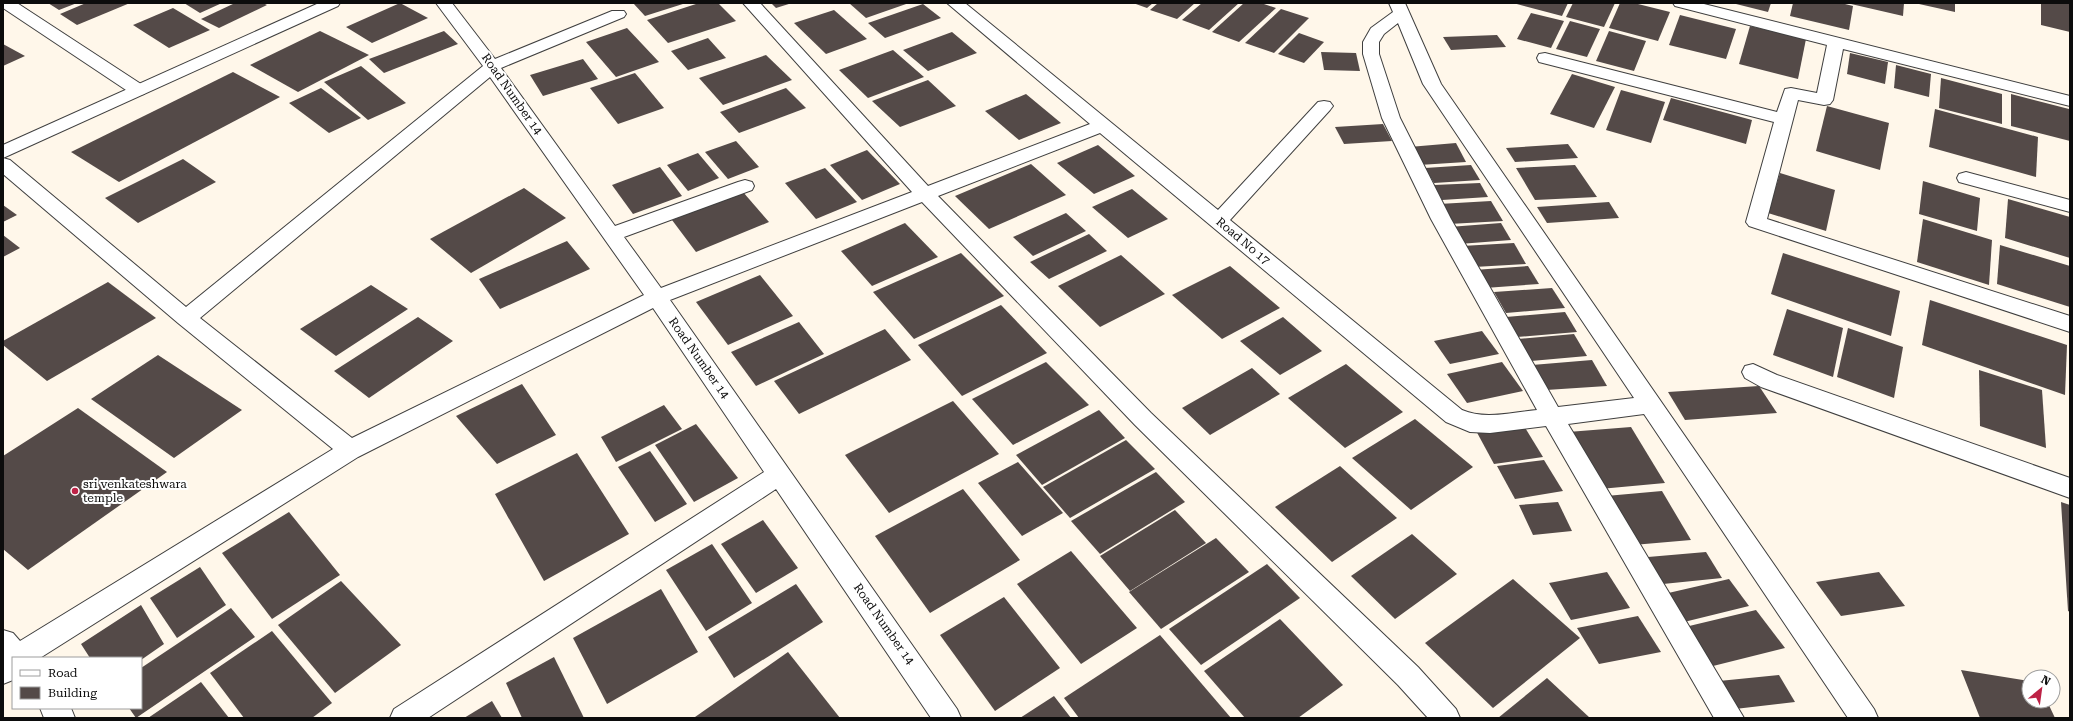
<svg xmlns="http://www.w3.org/2000/svg" width="2073" height="721" viewBox="0 0 2073 721" font-family="'Roboto Serif',serif">
  <rect width="100%" height="100%" fill="#fff7ea"/>
  <g fill="#544a48">
    <polygon points="48,3 77,3 59,10"/>
    <polygon points="86,3 130,3 77,25 60,14"/>
    <polygon points="184,3 222,3 200,13"/>
    <polygon points="235,3 263,3 267,5 219,28 201,19"/>
    <polygon points="400,3 428,18 372,43 346,27"/>
    <polygon points="633,3 686,3 645,16"/>
    <polygon points="699,3 718,3 736,21 668,43 647,20"/>
    <polygon points="771,3 792,3 776,8"/>
    <polygon points="849,3 909,3 866,18"/>
    <polygon points="1133,3 1153,3 1147,8"/>
    <polygon points="1158,3 1195,3 1177,19 1150,10"/>
    <polygon points="1202,3 1239,3 1209,30 1182,20"/>
    <polygon points="1244,3 1261,3 1276,8 1239,42 1212,32"/>
    <polygon points="1513,3 1568,3 1562,16"/>
    <polygon points="1573,3 1615,3 1604,27 1566,17"/>
    <polygon points="1620,3 1634,3 1670,12 1658,41 1609,28"/>
    <polygon points="1732,3 1771,3 1768,12"/>
    <polygon points="1793,3 1841,3 1853,6 1849,30 1790,16"/>
    <polygon points="1852,3 1904,3 1903,16 1851,4"/>
    <polygon points="1919,3 1955,3 1955,12 1919,4"/>
    <polygon points="2041,3 2070,3 2070,32 2041,25"/>
    <polygon points="923,4 941,18 885,38 868,23"/>
    <polygon points="173,8 210,30 169,48 133,25"/>
    <polygon points="1281,9 1309,18 1274,53 1245,43"/>
    <polygon points="834,10 867,39 826,54 794,23"/>
    <polygon points="1531,13 1564,21 1551,48 1517,39"/>
    <polygon points="1680,15 1736,29 1726,59 1669,45"/>
    <polygon points="1570,21 1600,29 1587,57 1556,49"/>
    <polygon points="1750,26 1806,39 1798,79 1739,64"/>
    <polygon points="627,28 659,62 616,77 586,42"/>
    <polygon points="320,31 369,55 298,92 250,65"/>
    <polygon points="444,31 458,44 384,73 369,59"/>
    <polygon points="1609,31 1646,41 1634,71 1596,61"/>
    <polygon points="952,32 977,53 928,71 903,50"/>
    <polygon points="1299,33 1324,42 1304,63 1278,54"/>
    <polygon points="1497,35 1506,47 1451,50 1443,37"/>
    <polygon points="708,38 726,58 688,70 671,51"/>
    <polygon points="3,44 25,56 3,66"/>
    <polygon points="893,50 924,77 868,98 839,70"/>
    <polygon points="1321,52 1356,53 1360,71 1324,70"/>
    <polygon points="1850,53 1888,62 1885,84 1847,74"/>
    <polygon points="766,55 792,80 723,105 699,78"/>
    <polygon points="583,59 598,79 543,96 530,75"/>
    <polygon points="1896,65 1931,74 1929,97 1894,88"/>
    <polygon points="361,66 406,103 368,120 324,82"/>
    <polygon points="233,72 280,97 119,182 71,152"/>
    <polygon points="635,73 664,108 618,124 590,88"/>
    <polygon points="1572,74 1615,87 1594,128 1550,114"/>
    <polygon points="1941,78 2002,94 2002,124 1939,108"/>
    <polygon points="928,80 956,106 900,127 872,101"/>
    <polygon points="321,88 361,118 329,133 289,103"/>
    <polygon points="786,88 806,108 739,133 720,112"/>
    <polygon points="1621,90 1665,102 1651,143 1606,130"/>
    <polygon points="1026,94 1061,123 1019,140 985,111"/>
    <polygon points="2011,94 2069,109 2070,141 2011,126"/>
    <polygon points="1671,98 1752,120 1746,144 1663,120"/>
    <polygon points="1827,106 1889,123 1880,170 1816,151"/>
    <polygon points="1935,109 2038,137 2036,177 1929,147"/>
    <polygon points="1383,124 1392,141 1344,144 1335,127"/>
    <polygon points="736,141 759,167 728,179 705,152"/>
    <polygon points="1456,143 1466,162 1419,165 1409,147"/>
    <polygon points="1568,144 1578,158 1515,162 1506,148"/>
    <polygon points="1098,145 1135,176 1094,194 1057,163"/>
    <polygon points="867,150 900,184 862,200 830,165"/>
    <polygon points="698,153 719,178 688,191 667,165"/>
    <polygon points="183,159 216,182 138,223 105,198"/>
    <polygon points="1031,164 1066,195 989,229 955,196"/>
    <polygon points="1471,165 1480,180 1434,183 1425,168"/>
    <polygon points="1575,165 1597,197 1535,200 1516,168"/>
    <polygon points="660,167 682,196 633,214 612,185"/>
    <polygon points="825,168 857,202 816,219 785,183"/>
    <polygon points="1780,173 1835,190 1826,231 1768,213"/>
    <polygon points="1923,181 1980,198 1977,231 1919,214"/>
    <polygon points="1480,183 1488,197 1442,200 1434,185"/>
    <polygon points="524,188 566,218 471,273 430,239"/>
    <polygon points="1132,189 1168,219 1128,238 1092,207"/>
    <polygon points="743,192 769,222 696,252 672,220"/>
    <polygon points="2008,199 2070,217 2070,258 2005,238"/>
    <polygon points="1491,201 1503,221 1449,224 1439,204"/>
    <polygon points="1609,202 1619,218 1547,223 1537,207"/>
    <polygon points="3,205 17,215 3,222"/>
    <polygon points="1066,213 1086,231 1033,256 1013,237"/>
    <polygon points="1923,219 1992,240 1989,285 1917,262"/>
    <polygon points="905,223 938,257 872,286 841,251"/>
    <polygon points="1501,223 1511,240 1459,244 1449,227"/>
    <polygon points="1089,234 1107,251 1049,279 1030,262"/>
    <polygon points="3,235 20,248 3,257"/>
    <polygon points="567,241 590,269 500,309 479,279"/>
    <polygon points="1514,243 1526,264 1474,267 1462,246"/>
    <polygon points="2000,245 2070,266 2070,307 1997,284"/>
    <polygon points="961,253 1004,296 914,339 873,292"/>
    <polygon points="1783,253 1900,291 1891,336 1771,294"/>
    <polygon points="1121,255 1165,294 1100,327 1058,286"/>
    <polygon points="1230,266 1280,308 1222,339 1172,295"/>
    <polygon points="1528,266 1539,284 1485,288 1474,270"/>
    <polygon points="760,275 793,316 728,345 696,302"/>
    <polygon points="108,282 156,318 47,381 3,345 3,341"/>
    <polygon points="371,285 408,309 336,356 300,329"/>
    <polygon points="1552,288 1565,308 1506,313 1494,292"/>
    <polygon points="1930,300 2067,345 2065,395 1922,345"/>
    <polygon points="1001,305 1047,353 962,396 918,345"/>
    <polygon points="1787,309 1843,328 1833,377 1773,355"/>
    <polygon points="1565,312 1577,332 1517,337 1506,317"/>
    <polygon points="418,317 453,341 369,398 334,371"/>
    <polygon points="1283,317 1322,351 1280,375 1240,341"/>
    <polygon points="799,322 824,354 756,386 731,352"/>
    <polygon points="1848,328 1903,347 1894,398 1837,377"/>
    <polygon points="885,329 911,360 799,414 774,381"/>
    <polygon points="1482,331 1499,354 1450,364 1434,341"/>
    <polygon points="1574,334 1587,356 1531,361 1518,339"/>
    <polygon points="158,355 242,410 174,458 91,399"/>
    <polygon points="1592,360 1607,386 1546,390 1532,365"/>
    <polygon points="1046,362 1089,405 1013,445 972,399"/>
    <polygon points="1502,362 1523,391 1467,403 1447,374"/>
    <polygon points="1346,364 1403,412 1345,448 1288,398"/>
    <polygon points="1252,368 1280,394 1210,435 1182,408"/>
    <polygon points="1979,370 2042,390 2046,448 1980,426"/>
    <polygon points="522,384 556,435 497,464 456,416"/>
    <polygon points="1759,386 1777,413 1685,420 1668,392"/>
    <polygon points="953,401 999,454 889,513 845,455"/>
    <polygon points="664,405 682,429 616,462 601,437"/>
    <polygon points="78,408 167,472 28,570 3,549 3,456"/>
    <polygon points="1099,410 1125,438 1042,485 1016,455"/>
    <polygon points="1415,419 1473,467 1411,510 1352,458"/>
    <polygon points="1521,421 1543,457 1494,464 1474,427"/>
    <polygon points="696,424 738,478 694,502 655,445"/>
    <polygon points="1631,427 1665,483 1600,489 1568,432"/>
    <polygon points="1126,440 1155,469 1070,518 1043,487"/>
    <polygon points="650,451 687,504 655,522 618,467"/>
    <polygon points="577,453 629,534 544,581 495,494"/>
    <polygon points="1544,460 1563,491 1515,499 1497,466"/>
    <polygon points="1018,462 1063,513 1022,536 978,483"/>
    <polygon points="1340,466 1397,518 1332,562 1275,507"/>
    <polygon points="1156,472 1185,502 1100,554 1071,521"/>
    <polygon points="963,489 1020,560 930,613 875,536"/>
    <polygon points="1662,491 1691,540 1633,545 1606,496"/>
    <polygon points="1558,502 1572,531 1533,535 1519,505"/>
    <polygon points="2061,502 2070,505 2070,612 2068,611"/>
    <polygon points="1175,510 1206,543 1130,591 1100,556"/>
    <polygon points="289,512 340,575 272,619 222,553"/>
    <polygon points="763,520 798,568 756,593 721,544"/>
    <polygon points="1412,534 1457,574 1395,619 1351,576"/>
    <polygon points="1216,538 1249,572 1161,629 1129,592"/>
    <polygon points="712,544 752,603 706,631 666,570"/>
    <polygon points="1071,551 1137,628 1081,664 1017,584"/>
    <polygon points="1706,552 1722,578 1663,584 1648,557"/>
    <polygon points="1267,564 1300,598 1201,665 1169,629"/>
    <polygon points="200,567 226,605 177,638 150,598"/>
    <polygon points="1607,572 1630,608 1571,620 1549,583"/>
    <polygon points="1879,572 1905,606 1841,616 1816,582"/>
    <polygon points="1513,579 1580,638 1493,708 1425,643"/>
    <polygon points="1729,579 1749,606 1684,622 1664,594"/>
    <polygon points="341,581 401,645 335,693 278,625"/>
    <polygon points="796,584 823,622 734,678 708,637"/>
    <polygon points="661,589 698,652 607,704 573,638"/>
    <polygon points="1004,597 1060,668 995,711 940,635"/>
    <polygon points="141,605 164,644 141,660 141,658 90,658 81,644"/>
    <polygon points="231,608 255,637 136,718 129,708 141,708 141,668"/>
    <polygon points="1756,610 1785,648 1713,666 1685,627"/>
    <polygon points="1638,616 1661,652 1599,664 1577,628"/>
    <polygon points="1280,619 1343,685 1298,718 1245,718 1204,671"/>
    <polygon points="272,631 332,703 312,718 244,718 210,673"/>
    <polygon points="1160,635 1231,718 1079,718 1064,698"/>
    <polygon points="788,652 840,718 695,718 695,717"/>
    <polygon points="554,657 584,718 522,718 506,683"/>
    <polygon points="1961,670 2029,681 2029,701 2047,701 2055,718 1980,718"/>
    <polygon points="1779,675 1795,702 1735,709 1719,681"/>
    <polygon points="1547,678 1590,718 1498,718"/>
    <polygon points="201,682 229,718 148,718"/>
    <polygon points="1054,696 1071,718 1020,718"/>
    <polygon points="492,701 502,718 464,718"/>
  </g>
  <g fill="none" stroke-linecap="round" stroke-linejoin="round">
    <defs>
      <g id="minor">
        <polygon points="3,3 17,3 144,86 147,90 144,94 138,95 132,94 3,8"/>
        <path d="M436 3H452L495 59 612 11H624L626 14 624 17 501 68 615 226 738 182 745 180 752 182 754 186 752 190 624 237 661 288 912 192 743 3H760L928 186 1090 124 947 3H965L1218 210 1318 102 1324 101 1330 102 1333 106 1330 110 1230 220 1462 410C1485 420 1512 412 1537 410L1431 219 1382 118 1363 54V42L1371 28 1393 12 1389 3H1405L1441 84 1874 709 1878 718H1848L1644 414 1568 424 1744 718H1714L1546 426 1490 433 1470 432 1446 422 1100 133 938 196 1151 413 1418 667 1456 709 1460 718H1428L1398 685 1135 425 922 202 670 300 957 709 961 718H931L776 489 428 718H390L394 709 764 472 653 308 358 457 40 658H13V680L3 684V630L13 633 20 641 333 449 178 323 3 174V158L10 160 186 307 483 66ZM1398 23 1423 84 1634 398 1558 407 1451 219 1400 118 1379 54V42L1384 34ZM490 77 644 295 352 438 200 318Z"/>
        <polygon points="1673,3 1700,3 2070,96 2070,106 1843,49 1833,100 1830,104 1824,105 1798,100 1767,219 2070,316 2070,332 1749,226 1746,222 1774,122 1539,62 1537,58 1539,54 1545,53 1777,112 1785,89 1791,88 1817,93 1827,45 1675,6"/>
        <polygon points="1966,172 2070,200 2070,212 1959,182 1957,178 1959,174"/>
        <polygon points="1753,364 1777,375 2070,478 2070,498 1761,387 1745,378 1742,372 1745,366"/>
        <polygon points="40,708 71,708 75,718 44,718"/>
      </g>
      <polygon id="tertiary" points="319,3 340,3 338,6 3,158 3,145"/>
    </defs>
    <use href="#minor" stroke="#3f3f3f" stroke-width="2"/>
    <use href="#tertiary" stroke="#3f3f3f" stroke-width="2"/>
    <use href="#minor" fill="#fff" fill-rule="evenodd"/>
    <use href="#tertiary" fill="#fff" fill-rule="evenodd"/>
  </g>
  <circle fill="#bd2246" stroke="#fff" stroke-width="1.5" cx="75" cy="491" r="4"/>
  <g text-anchor="middle" stroke-width="4" stroke-linejoin="round" paint-order="stroke">
    <g font-size="12" fill="#0c0c0c" stroke="#fff">
      <text transform="translate(512 94) rotate(55)" y="4">Road Number 14</text>
      <text transform="translate(1243 241) rotate(40)" y="4">Road No 17</text>
      <text transform="translate(699 358) rotate(55)" y="4">Road Number 14</text>
      <text transform="translate(884 624) rotate(55)" y="4">Road Number 14</text>
    </g>
    <g font-size="12" fill="#0c0c0c" stroke="#fff" text-anchor="start">
      <text x="83" y="488">sri venkateshwara<tspan x="83" dy="14">temple</tspan></text>
    </g>
  </g>
  <rect width="2073" height="721" fill="none" stroke="#0c0c0c" stroke-width="8"/>
  <rect x="12" y="657" width="130" height="52" fill="#ffffff" stroke="#9e9e9e"/>
  <rect x="20" y="670" width="20" height="6" fill="#ffffff" stroke="#9e9e9e"/>
  <text x="48" y="677" font-size="12" fill="#0c0c0c">Road</text>
  <rect x="20" y="687" width="20" height="12" fill="#544a48" stroke="#9e9e9e"/>
  <text x="48" y="697" font-size="12" fill="#0c0c0c">Building</text>
  <g transform="translate(2041 689) rotate(29)"><circle r="19" fill="#ffffff" stroke="#9e9e9e"/>
  <path d="M0-3L7 15L0 10L-7 15Z" fill="#bd2246"/>
  <text y="-6" font-size="11" font-weight="bold" text-anchor="middle" fill="#0c0c0c">N</text>
  </g>
</svg>
